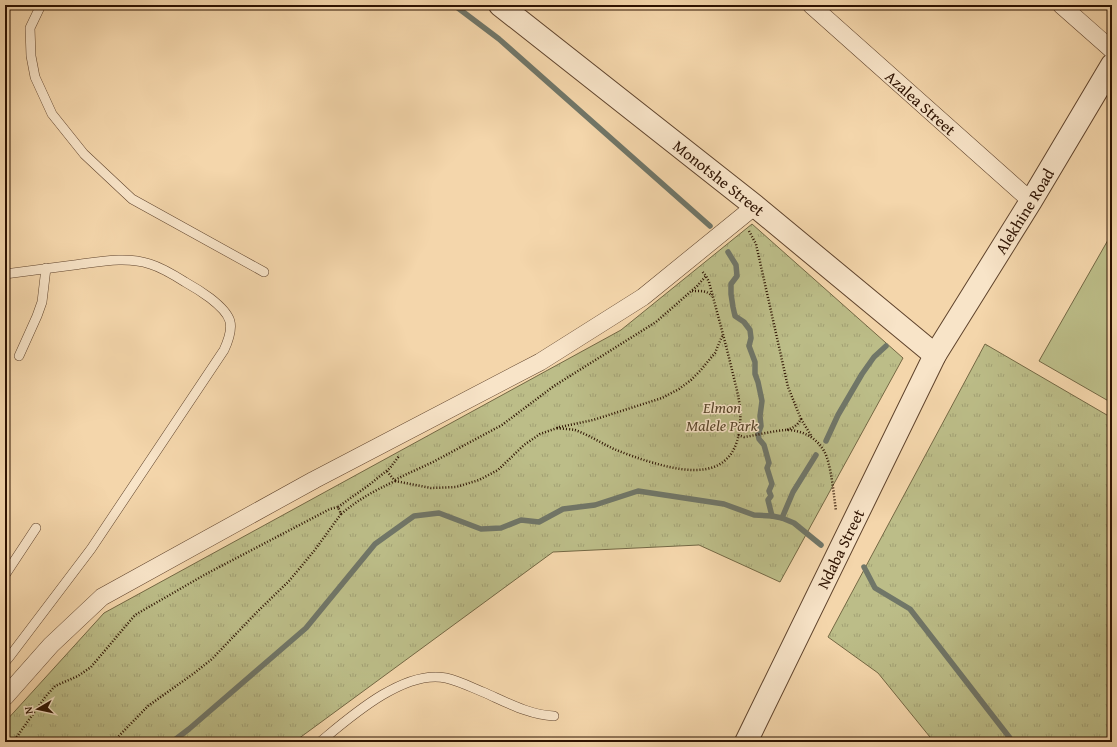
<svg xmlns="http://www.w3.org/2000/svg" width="1117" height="747" viewBox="0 0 1117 747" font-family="'Gentium Book Plus',serif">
  <defs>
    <pattern id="park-tufts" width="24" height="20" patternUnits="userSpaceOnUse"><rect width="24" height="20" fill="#bcbd88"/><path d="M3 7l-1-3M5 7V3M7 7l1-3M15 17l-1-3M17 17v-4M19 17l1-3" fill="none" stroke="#a2a174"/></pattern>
  </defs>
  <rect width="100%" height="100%" fill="#f4d6ab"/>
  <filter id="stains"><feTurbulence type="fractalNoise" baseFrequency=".005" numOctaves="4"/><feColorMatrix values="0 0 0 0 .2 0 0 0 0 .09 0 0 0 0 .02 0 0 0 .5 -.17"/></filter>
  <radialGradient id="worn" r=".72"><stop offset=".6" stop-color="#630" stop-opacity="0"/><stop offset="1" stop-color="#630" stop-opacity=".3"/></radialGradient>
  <g fill="url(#park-tufts)" stroke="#746844">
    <polygon points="752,224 903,358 780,582 699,545 553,552 294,742 5,742 5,722 104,613 621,330"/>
    <polygon points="985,344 1112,418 1112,742 934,742 878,673 828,637"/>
  </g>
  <polygon fill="#bcbd88" stroke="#746844" points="1112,233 1112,403 1039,361"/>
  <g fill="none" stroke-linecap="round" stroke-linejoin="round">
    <g stroke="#707668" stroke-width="5.5">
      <polyline points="454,5 499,39 710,226"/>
      <polyline points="728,252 736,265 737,276 731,284 731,294 733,307 735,316 744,322 750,330 751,338 749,346 755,362 755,374 758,382 762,401 760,416 761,426 758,434 759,439 764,445 769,463 767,468 772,484 769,491 771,496 768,500 772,516"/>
      <polyline points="826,441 838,415 862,374 874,357 886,346"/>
      <polyline points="782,518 793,492 816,455"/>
      <polyline points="864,567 875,588 910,609 1013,742"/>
      <polyline points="172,742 189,729 306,628 375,544 414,516 439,513 481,529 501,528 521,520 539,522 563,509 595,505 638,491 724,504 754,515 772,516 782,518 794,523 821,545"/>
    </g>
    <defs>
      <g id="service">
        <polyline points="41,5 30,28 31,56 35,77 52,114 84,154 132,199 264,272"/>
        <path d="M5 274C28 271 51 268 74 265 99 262 126 256 150 264 163 268 174 275 185 282 194 287 202 292 210 298 232 315 236 324 224 350L91 549 10 656 5 662"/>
        <polyline points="19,356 37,316 42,302 46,268"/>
        <polyline points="5,575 36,528"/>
        <path d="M320 742C350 717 404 669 446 678 459 681 471 687 483 692 506 702 529 715 554 716"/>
      </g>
      <g id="minor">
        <path id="s1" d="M811 5 1031 201"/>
        <polyline points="1061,5 1112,50"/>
        <polyline points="5,697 51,645 102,597 314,480 540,362 643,297 755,206"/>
      </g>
      <g id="tertiary">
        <path id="s2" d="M500 5 755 206 935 355"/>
        <path id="s3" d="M746 742 935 355 1031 201 1112 65"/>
      </g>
    </defs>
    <use href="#service" stroke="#5f432c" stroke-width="10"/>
    <use href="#minor" stroke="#5f432c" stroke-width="18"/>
    <use href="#tertiary" stroke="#5f432c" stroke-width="24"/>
    <g stroke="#2d1201" stroke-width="2.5" stroke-dasharray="1 2" stroke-linecap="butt">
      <path d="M749 231 756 244 788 387 801 419C797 426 793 428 786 430"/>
      <path d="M692 291C699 291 707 290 712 296"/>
      <polyline points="801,419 812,437"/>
      <path d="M557 428C563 429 570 429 575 430 589 435 601 443 614 449 626 454 640 459 654 463 688 473 731 479 739 433 740 425 741 417 740 409 739 396 735 383 732 370 725 341 717 312 709 282L706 276 702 271"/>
      <path d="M738 435 744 437C758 435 772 431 786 430 802 430 816 437 824 451 831 462 834 497 836 511"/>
      <polyline points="395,480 405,475 433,462 502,425 554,386 656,322 697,286 706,276"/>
      <polyline points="395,481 431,488 456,487 479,480 498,470 524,445 540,434 560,427 593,420 662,398 679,389 691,380 700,371 715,353 723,334"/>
      <polyline points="338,507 369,485 390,468 399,456"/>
      <path d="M341 514C359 499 374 491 395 481L386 470"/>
      <polyline points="13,742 46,696 55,686 78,676 91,667 135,615 206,574 330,509 338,507 341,514 314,551 289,581 256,613 212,659 193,674 148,706 113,742"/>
    </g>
    <use href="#service" stroke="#f8e4c8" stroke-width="9"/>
    <use href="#minor" stroke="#f8e4c8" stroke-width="17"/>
    <use href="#tertiary" stroke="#f8e4c8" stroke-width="22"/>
  </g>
  <g text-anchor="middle" stroke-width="3" stroke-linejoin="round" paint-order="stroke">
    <g font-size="16" fill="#2d1201" stroke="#f8e4c8">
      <text dy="6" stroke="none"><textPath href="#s1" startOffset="147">Azalea Street</textPath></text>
      <text dy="6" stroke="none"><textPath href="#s2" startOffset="279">Monotshe Street</textPath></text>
      <text dy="6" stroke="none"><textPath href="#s3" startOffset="600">Alekhine Road</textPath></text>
      <text dy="6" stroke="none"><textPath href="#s3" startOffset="215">Ndaba Street</textPath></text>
    </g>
    <g font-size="16" font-style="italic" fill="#58452a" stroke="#f8e4c8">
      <text x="722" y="413">Elmon<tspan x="722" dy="18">Malele Park</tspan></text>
    </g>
  </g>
  <rect width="1117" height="747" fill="none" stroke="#f4d6ab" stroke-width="20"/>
  <rect x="6" y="6" width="1105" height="735" fill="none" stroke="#2d1201" stroke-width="2"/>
  <rect x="10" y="10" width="1097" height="727" fill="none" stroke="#2d1201"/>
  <g transform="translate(38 709) rotate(261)" stroke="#f8e4c8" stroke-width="3" paint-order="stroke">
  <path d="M0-3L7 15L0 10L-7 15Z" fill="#2d1201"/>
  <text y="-6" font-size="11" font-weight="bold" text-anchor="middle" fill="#2d1201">N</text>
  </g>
  <rect width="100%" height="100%" filter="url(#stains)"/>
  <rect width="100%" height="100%" fill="url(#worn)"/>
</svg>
